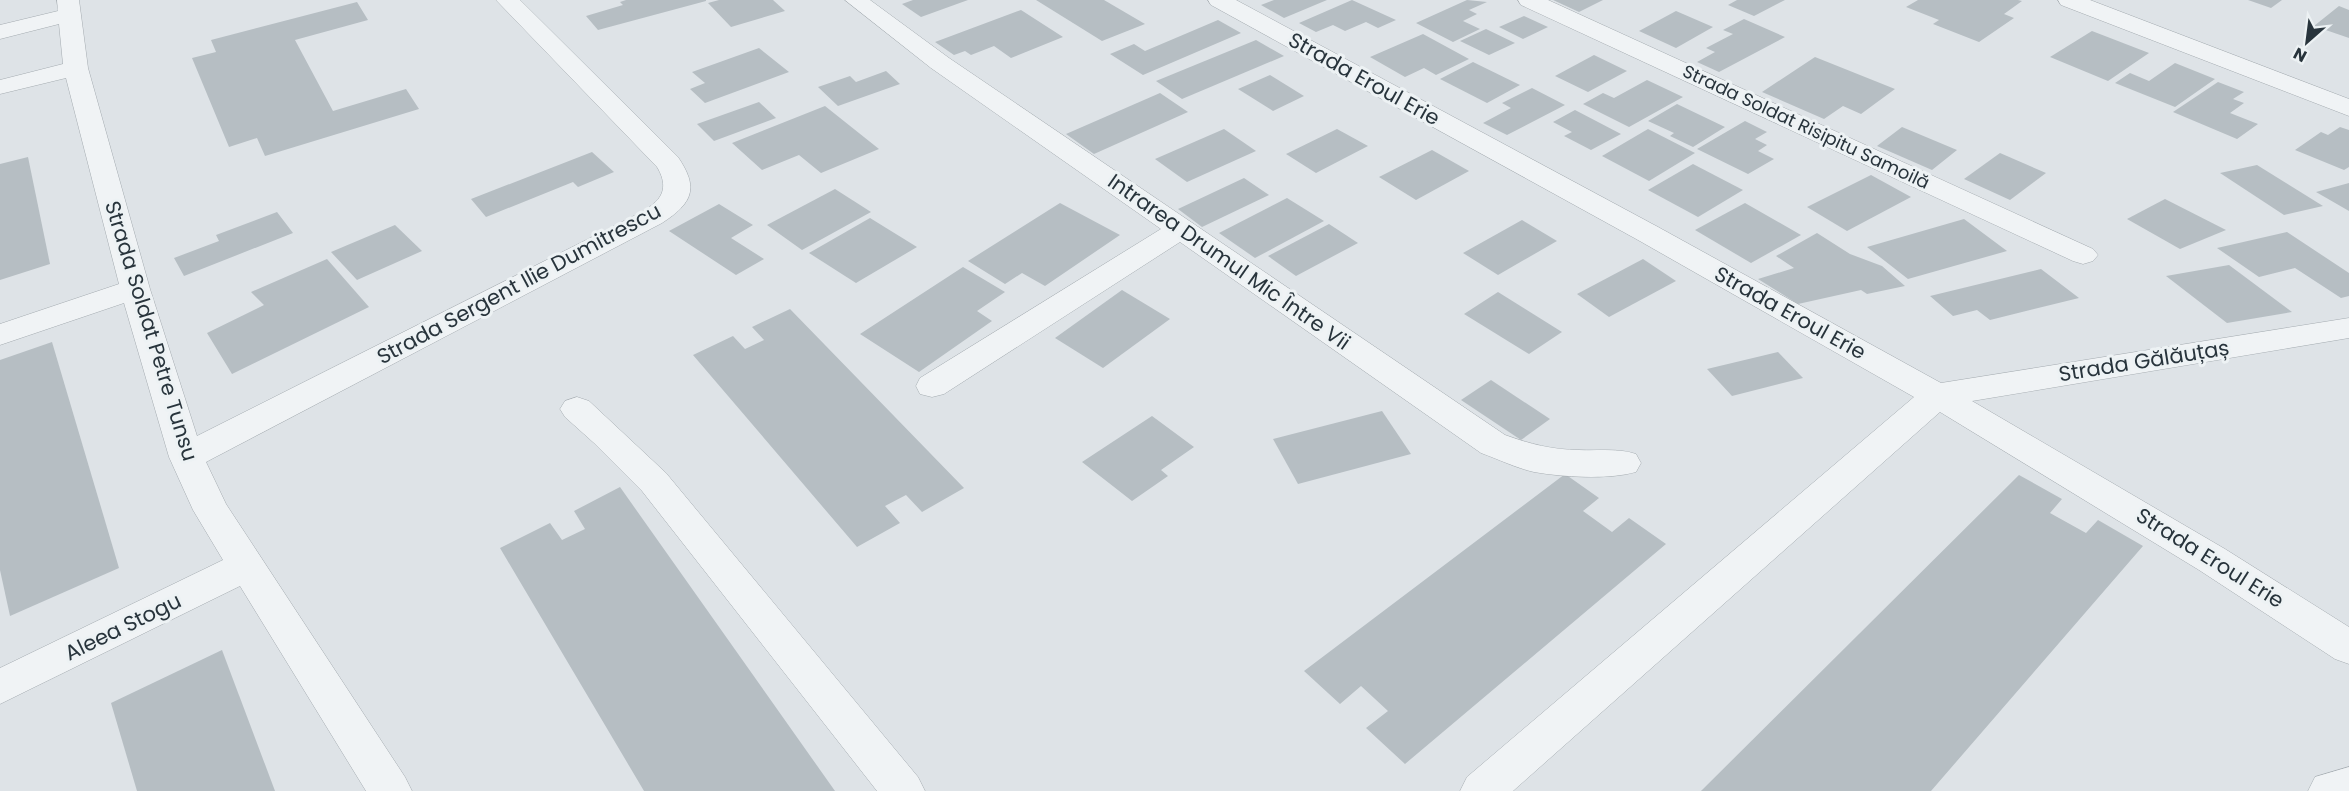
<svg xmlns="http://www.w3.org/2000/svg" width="2349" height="791" viewBox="0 0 2349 791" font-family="Poppins,sans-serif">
  <rect width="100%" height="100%" fill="#dee3e7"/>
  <g fill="#b6bec3">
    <polygon points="626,0 706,0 706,1 598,30 586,16 623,5 620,2"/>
    <polygon points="719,0 773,0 785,11 731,27 708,3"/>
    <polygon points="913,0 968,0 921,17 902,4"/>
    <polygon points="1036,0 1104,0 1145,24 1102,41"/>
    <polygon points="1274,0 1327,0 1284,18 1261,5"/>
    <polygon points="1352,0 1396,20 1378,28 1366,22 1345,31 1333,25 1316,32 1299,23"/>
    <polygon points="1467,0 1487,2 1469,10 1477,14 1463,21 1480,29 1453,42 1416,23"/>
    <polygon points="1553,0 1603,0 1579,12"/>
    <polygon points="1737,0 1785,0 1754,16 1728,5"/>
    <polygon points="1918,0 2018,0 2022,1 2004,14 2014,18 1979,42 1933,24 1939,20 1906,7"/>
    <polygon points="2248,0 2282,0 2271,8"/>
    <polygon points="357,2 368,20 295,40 333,111 406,89 419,109 265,156 257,138 229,147 192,58 216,52 211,40"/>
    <polygon points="2339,6 2349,10 2349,38 2314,26"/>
    <polygon points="1021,10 1063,37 1011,58 994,46 971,55 965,51 954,55 935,42"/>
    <polygon points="1676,11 1713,27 1676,48 1639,31"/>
    <polygon points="1524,16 1548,27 1523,39 1499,27"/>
    <polygon points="1744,19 1785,37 1719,72 1697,62 1715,52 1706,48 1733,34 1723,30"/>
    <polygon points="1218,20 1241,33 1143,75 1110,54 1134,44 1145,51"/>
    <polygon points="1486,29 1515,43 1489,55 1460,41"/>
    <polygon points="2092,31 2149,53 2108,81 2050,57"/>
    <polygon points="1423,34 1469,59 1436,75 1424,68 1405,77 1370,57"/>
    <polygon points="1256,40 1284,56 1182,99 1156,81"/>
    <polygon points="759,48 789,72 705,103 690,89 705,83 692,72"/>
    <polygon points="1594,55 1627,71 1588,92 1555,76"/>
    <polygon points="1815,57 1895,89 1861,114 1843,106 1824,119 1762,92"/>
    <polygon points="1473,62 1520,85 1487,103 1440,79"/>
    <polygon points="2175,63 2215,79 2175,107 2115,83 2130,73 2149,81"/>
    <polygon points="886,71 900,84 838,106 818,87 850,76 856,82"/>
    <polygon points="1270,75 1304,96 1273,111 1238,89"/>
    <polygon points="1647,80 1683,97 1629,127 1583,104 1603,93 1614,98"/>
    <polygon points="2218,82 2244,92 2233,99 2244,103 2230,113 2258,124 2237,139 2173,112"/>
    <polygon points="1532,88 1565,105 1507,135 1483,123 1511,108 1502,103"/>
    <polygon points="1160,93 1188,112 1094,154 1066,134"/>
    <polygon points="759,102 776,118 714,141 697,124"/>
    <polygon points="1677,104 1725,127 1693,147 1670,136 1674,133 1648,121"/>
    <polygon points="825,106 879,149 821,173 799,155 762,170 732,143"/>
    <polygon points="1575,110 1621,134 1591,150 1564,136 1572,132 1553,122"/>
    <polygon points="1745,121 1767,132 1755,139 1767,145 1758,151 1774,159 1748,174 1697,149"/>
    <polygon points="1902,127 1957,150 1932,170 1877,146"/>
    <polygon points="2340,127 2349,130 2349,167 2344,170 2295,150 2321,132 2328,135"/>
    <polygon points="1224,129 1256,151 1187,182 1155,159"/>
    <polygon points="1337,129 1368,146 1316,173 1286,154"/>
    <polygon points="1648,129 1695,153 1649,181 1602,156"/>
    <polygon points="1432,150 1469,171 1416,200 1379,177"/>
    <polygon points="592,152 614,172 578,187 573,182 486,217 471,199"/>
    <polygon points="2000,153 2046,173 2010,200 1964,179"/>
    <polygon points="28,157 50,264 0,280 0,164"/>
    <polygon points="1693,164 1743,190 1698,217 1648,190"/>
    <polygon points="2257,165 2323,206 2284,215 2220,173"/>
    <polygon points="1871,175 1911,197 1847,231 1807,207"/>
    <polygon points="1244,178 1269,195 1202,227 1178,209"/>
    <polygon points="2349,183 2349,211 2316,192"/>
    <polygon points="835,189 871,212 802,250 767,225"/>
    <polygon points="1287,198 1324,221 1255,258 1219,233"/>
    <polygon points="2165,199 2226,230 2180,249 2127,219"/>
    <polygon points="1060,203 1120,235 1045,286 1022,273 1005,284 968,261"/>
    <polygon points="1745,203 1801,235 1751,263 1695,230"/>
    <polygon points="719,204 753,225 731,238 764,259 736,275 669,231"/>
    <polygon points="277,212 293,233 184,276 174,258 219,241 216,235"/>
    <polygon points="870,218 917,247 856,283 809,253"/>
    <polygon points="1964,219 2007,251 1908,279 1867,247"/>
    <polygon points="1522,220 1557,241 1498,275 1463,253"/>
    <polygon points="1329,224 1358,243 1296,276 1268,256"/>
    <polygon points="395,225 422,251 357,280 331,252"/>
    <polygon points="2287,232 2349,273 2349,296 2341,298 2295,268 2259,277 2217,248"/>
    <polygon points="1817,233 1850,254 1882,266 1905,286 1867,294 1861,290 1798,304 1758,279 1794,268 1776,256"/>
    <polygon points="327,259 369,307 232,374 207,333 264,305 251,292"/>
    <polygon points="1643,259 1676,281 1609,317 1577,294"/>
    <polygon points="2229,265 2292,312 2227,323 2166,276"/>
    <polygon points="963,267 1005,292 977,311 992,321 919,372 860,334"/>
    <polygon points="2041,269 2079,298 1990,320 1977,310 1953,316 1930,296"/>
    <polygon points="1122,290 1170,319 1103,368 1055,338"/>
    <polygon points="1498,292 1562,332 1529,354 1464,314"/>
    <polygon points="790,309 964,488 922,512 906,495 885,506 900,523 857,547 693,355 733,336 745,349 764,340 752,327"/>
    <polygon points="52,342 119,568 10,616 0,570 0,360"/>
    <polygon points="1778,352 1803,378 1732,396 1707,369"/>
    <polygon points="1491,380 1550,419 1521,440 1461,400"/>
    <polygon points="1382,411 1411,454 1298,484 1273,439"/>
    <polygon points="1152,416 1194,447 1161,470 1168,476 1132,501 1082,462"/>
    <polygon points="1565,474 1599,498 1583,511 1612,532 1629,518 1666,544 1405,764 1366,728 1388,711 1361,686 1340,704 1304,671"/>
    <polygon points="2019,475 2062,499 2050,513 2086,533 2098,520 2143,546 1931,791 1701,791"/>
    <polygon points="620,487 835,791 644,791 500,548 550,523 562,540 585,529 574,511"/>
    <polygon points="222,650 275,791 137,791 111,703"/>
  </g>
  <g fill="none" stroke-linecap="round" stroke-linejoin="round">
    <defs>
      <g id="minor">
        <path d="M57 0H79L88 68 150 289 197 436 620 223C644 210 677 200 657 167L496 0H520L678 157C699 188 693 203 662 223L206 462 226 504 405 777 412 791H366L240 586 0 704V668L223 560 193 510 169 457 124 303 0 345V324L119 284 66 78 0 94V80L63 64 59 24 0 39V25L58 11Z"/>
        <path d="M845 0H870L949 58 1505 435C1530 444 1553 450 1579 450 1599 451 1618 448 1636 454L1641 463 1636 472C1609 480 1562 477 1534 472 1516 468 1498 459 1481 453L1180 242 944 394 932 397 920 394 916 386 920 378 1161 229 931 68Z"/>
        <polygon points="1208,0 1236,0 1658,227 1941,383 2349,318 2349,338 1972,401 2225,549 2349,627 2349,664 2335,659 2199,570 1940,412 1513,791 1460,791 1467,777 1914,397 1638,240 1211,5"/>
        <polygon points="1518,0 1548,0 2093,249 2098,255 2093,261 2083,264 2073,261 1521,5"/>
        <polygon points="2058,0 2090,0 2349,99 2349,116 2061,5"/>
        <polygon points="577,397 589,401 666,473 918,777 925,791 877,791 642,491 594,443 565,417 560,409 565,401"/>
        <polygon points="2349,767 2349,791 2308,791 2315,777"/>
      </g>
    </defs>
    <use href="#minor" stroke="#a4abb0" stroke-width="1"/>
    <use href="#minor" fill="#f0f3f5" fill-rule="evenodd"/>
  </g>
  <g text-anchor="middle" stroke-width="6" stroke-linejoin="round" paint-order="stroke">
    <g font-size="18" fill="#28343c" stroke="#edf2f4">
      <text transform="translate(1806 127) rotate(25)" y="6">Strada Soldat Risipitu Samoilă</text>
    </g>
    <g font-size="21" fill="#28343c" stroke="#edf2f4">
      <text transform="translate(1364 79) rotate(29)" y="7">Strada Eroul Erie</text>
      <text transform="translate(1229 262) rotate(35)" y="7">Intrarea Drumul Mic Între Vii</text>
      <text transform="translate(519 284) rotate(-28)" y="7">Strada Sergent Ilie Dumitrescu</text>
      <text transform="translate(1790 313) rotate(29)" y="7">Strada Eroul Erie</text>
      <text transform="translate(151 331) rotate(73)" y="7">Strada Soldat Petre Tunsu</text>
      <text transform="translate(2144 361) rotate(-9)" y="7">Strada Gălăuțaș</text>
      <text transform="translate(2210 558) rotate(32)" y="7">Strada Eroul Erie</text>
      <text transform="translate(123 627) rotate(-26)" y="7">Aleea Stogu</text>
    </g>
  </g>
  <g transform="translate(2307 42) rotate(208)" stroke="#edf2f4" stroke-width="4.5" paint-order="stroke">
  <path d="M0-4.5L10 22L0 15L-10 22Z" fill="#28343c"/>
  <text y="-9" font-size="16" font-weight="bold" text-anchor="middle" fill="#28343c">N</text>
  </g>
</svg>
